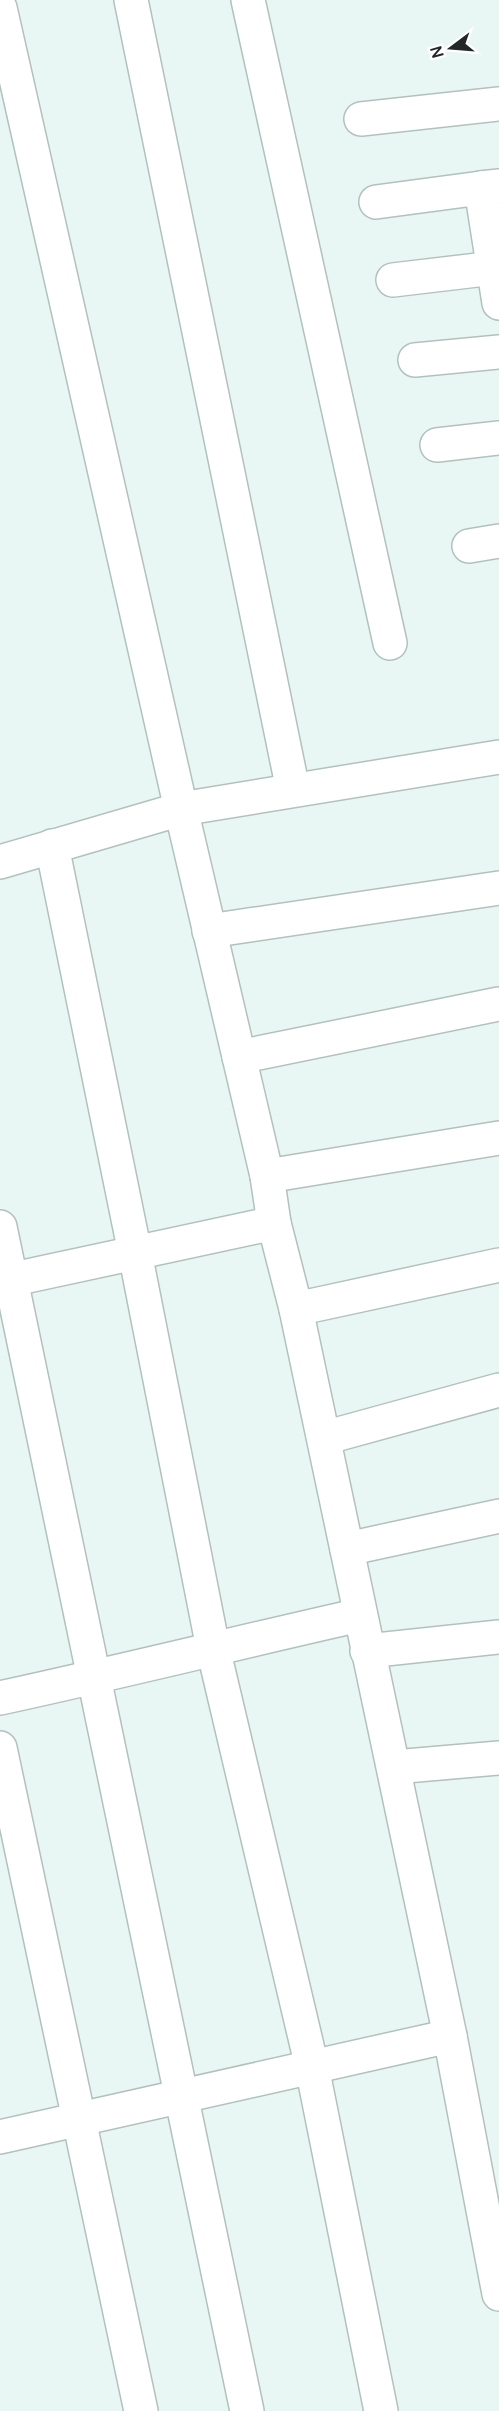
<svg xmlns="http://www.w3.org/2000/svg" width="499" height="2411" viewBox="0 0 499 2411" font-family="Manrope,sans-serif">
  <rect width="100%" height="100%" fill="#e8f7f4"/>
  <g fill="none" stroke-linecap="round" stroke-linejoin="round">
    <defs>
      <g id="minor">
        <polyline points="131,0 293,790"/>
        <polyline points="248,0 390,643"/>
        <polyline points="0,8 181,809 499,757"/>
        <polyline points="361,119 499,104"/>
        <polyline points="499,186 481,188 499,303"/>
        <polyline points="376,202 481,188"/>
        <polyline points="393,280 494,268"/>
        <polyline points="415,360 499,352"/>
        <polyline points="437,445 499,438"/>
        <polyline points="469,546 499,541"/>
        <polyline points="52,846 135,1253 213,1648 312,2067 381,2411"/>
        <polyline points="0,862 181,809 267,1176 274,1223 296,1309 450,2036 499,2294"/>
        <polyline points="209,931 499,888"/>
        <polyline points="239,1057 499,1004"/>
        <polyline points="267,1176 499,1138"/>
        <polyline points="0,1227 247,2411"/>
        <polyline points="0,1282 274,1223"/>
        <polyline points="296,1309 499,1265"/>
        <polyline points="324,1438 499,1390"/>
        <polyline points="347,1549 499,1516"/>
        <polyline points="367,1651 499,1637"/>
        <path d="M0 1698C120 1672 240 1642 360 1615"/>
        <polyline points="0,1748 141,2411"/>
        <polyline points="394,1767 499,1758"/>
        <polyline points="0,2137 450,2036"/>
      </g>
    </defs>
    <use href="#minor" stroke="#b3c1be" stroke-width="36"/>
    <use href="#minor" stroke="#fff" stroke-width="33"/>
  </g>
  <g transform="translate(451 48) rotate(254)" stroke="#ffffff" stroke-width="4.5" paint-order="stroke">
  <path d="M0-4.5L10 22L0 15L-10 22Z" fill="#222827"/>
  <text y="-9" font-size="16" font-weight="bold" text-anchor="middle" fill="#222827">N</text>
  </g>
</svg>
